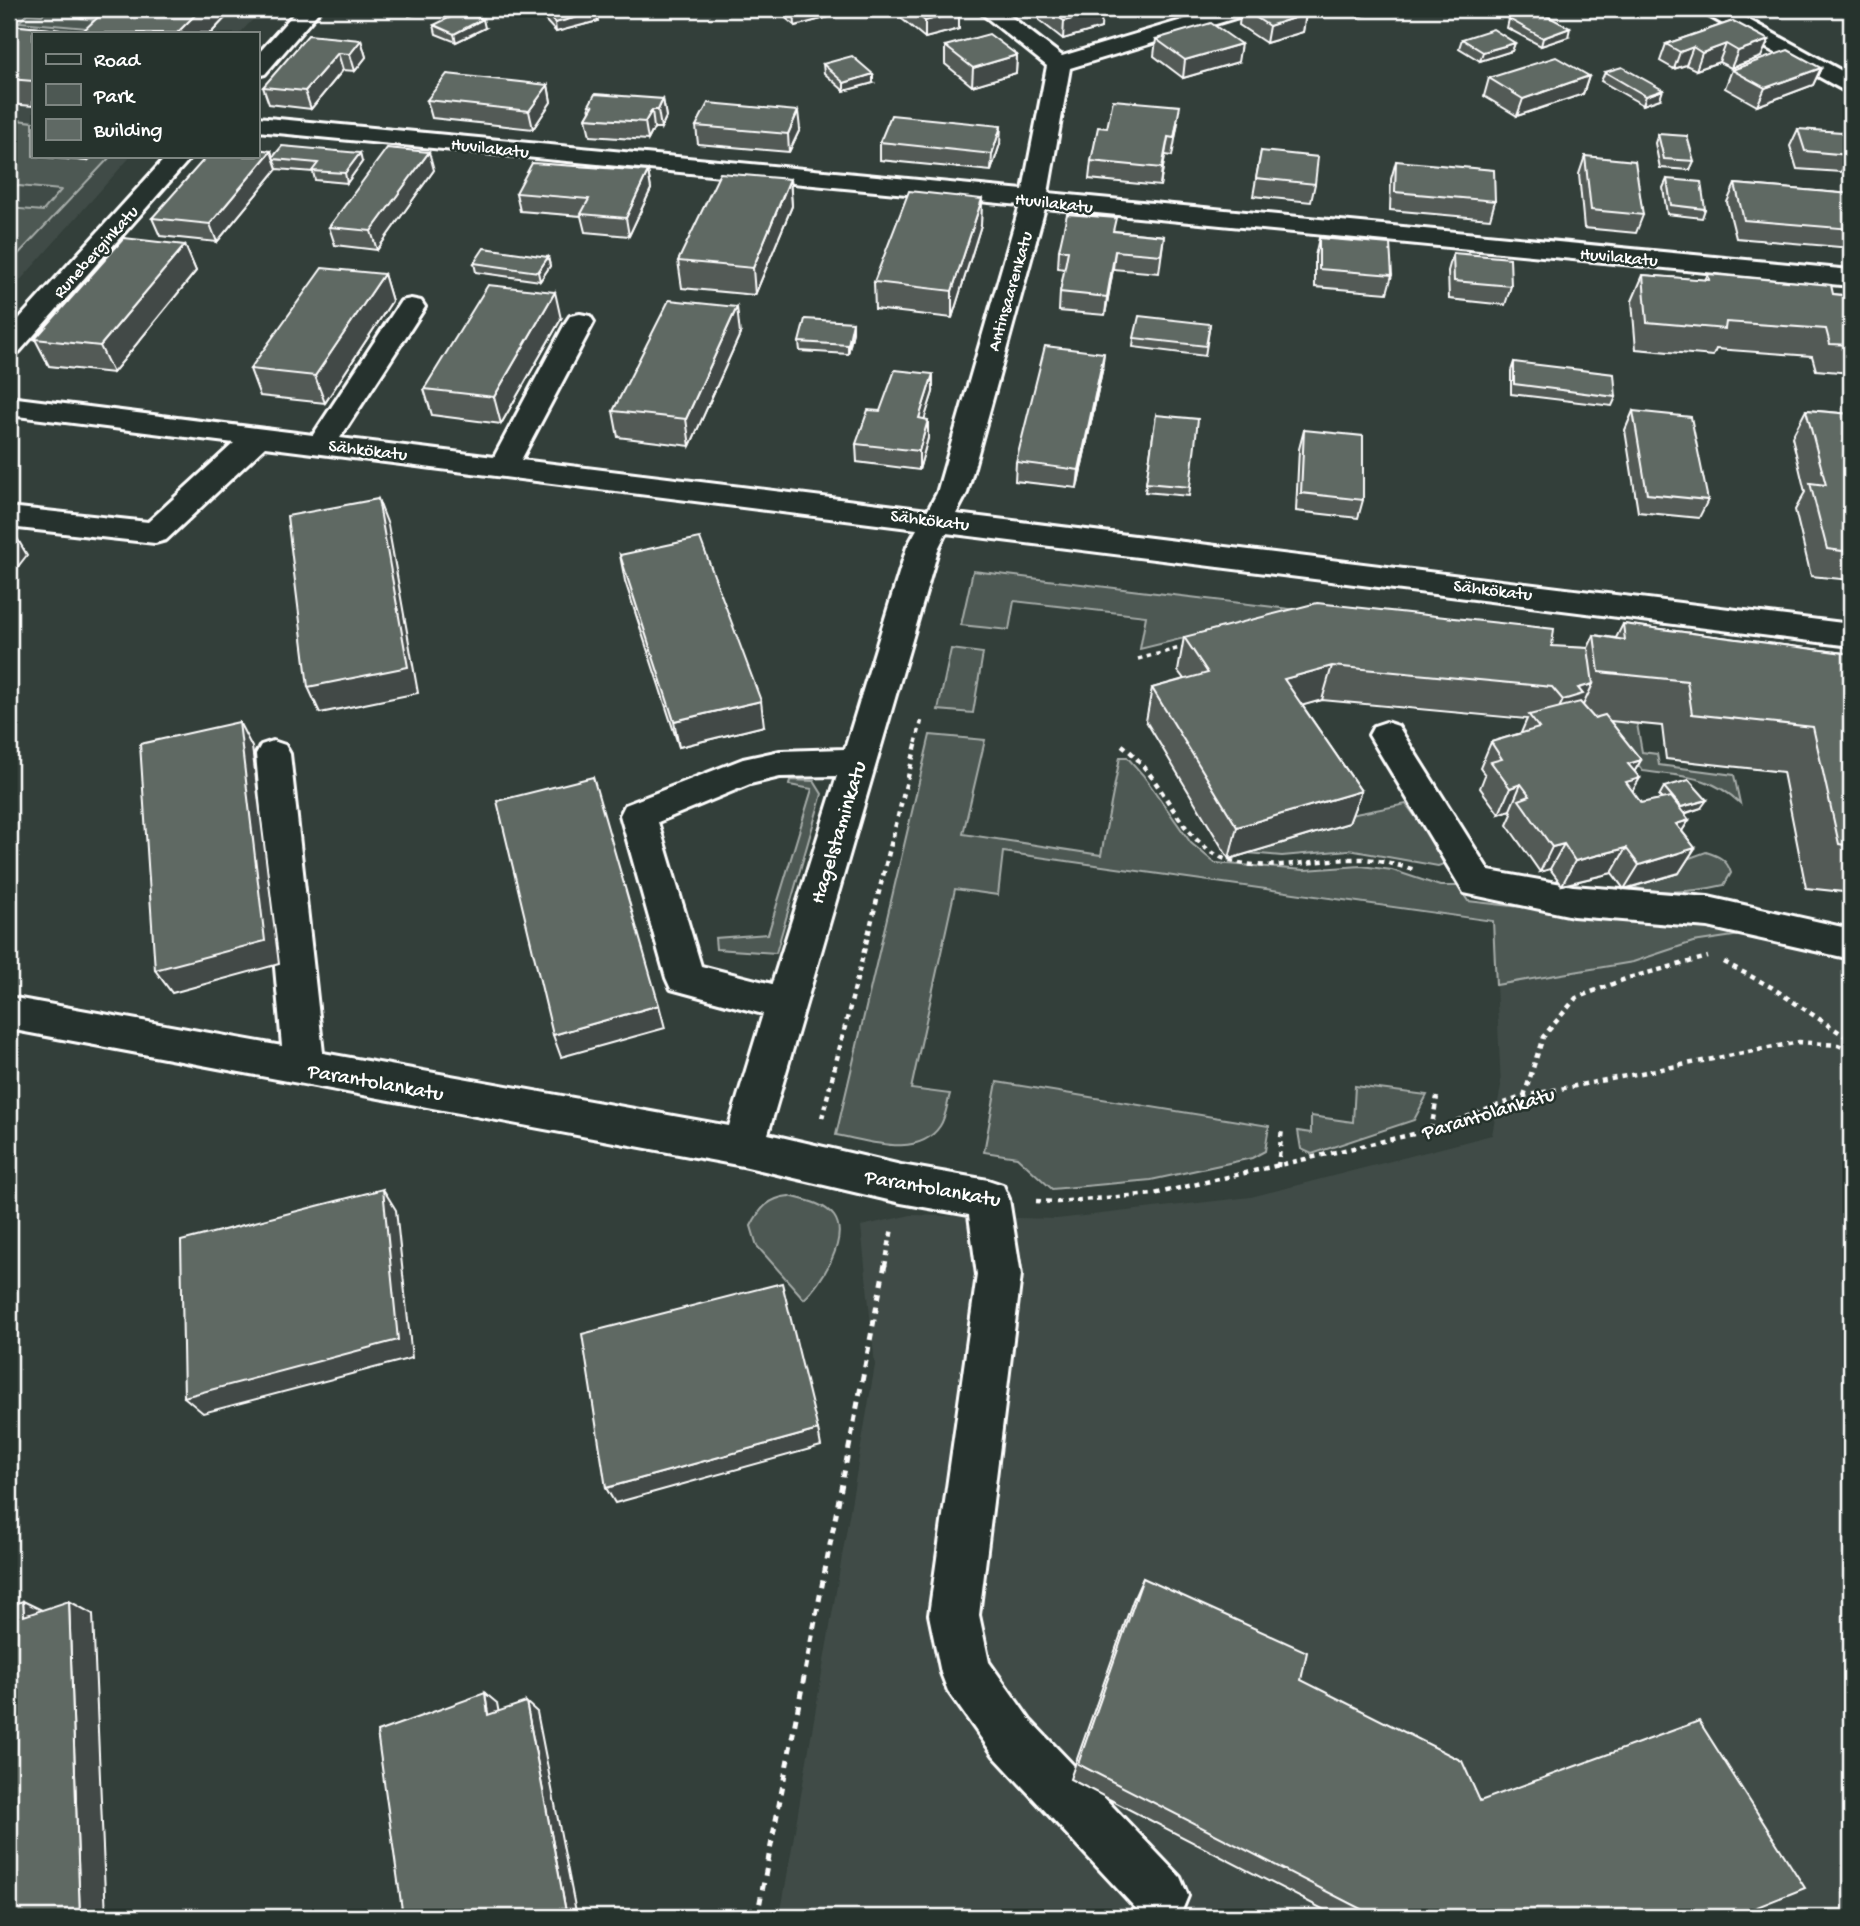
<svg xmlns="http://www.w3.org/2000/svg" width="1860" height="1926" viewBox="0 0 1860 1926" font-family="'Gochi Hand',sans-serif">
  <rect width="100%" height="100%" fill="#333f3a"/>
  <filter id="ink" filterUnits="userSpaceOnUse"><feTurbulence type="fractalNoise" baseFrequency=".0143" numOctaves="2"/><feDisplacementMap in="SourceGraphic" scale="14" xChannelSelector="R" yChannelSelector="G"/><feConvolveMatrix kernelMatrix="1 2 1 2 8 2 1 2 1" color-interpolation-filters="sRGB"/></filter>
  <g filter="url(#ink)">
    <g fill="#404c47">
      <polygon points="9,9 263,9 240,33 33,33 33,156 131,156 9,293"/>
      <polygon points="1493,921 1754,933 1851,955 1851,1917 780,1917 875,1365 861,1226 911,1215 1057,1219 1251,1197 1492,1135 1501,1086"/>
    </g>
    <g fill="#4d5853" stroke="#a6aca9" stroke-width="2">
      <polygon points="49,9 90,9 81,18 94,20 87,28 19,22 27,14 42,15"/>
      <polygon points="9,119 33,122 33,156 87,161 93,156 111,156 9,264 9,208 43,211 61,190 9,185"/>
      <polygon points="973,571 1298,610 1140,649 1146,616 1014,601 1009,630 961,625"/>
      <polygon points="951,649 983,653 973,713 938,710"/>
      <path d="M1602 719 1637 724 1642 752 1657 754 1659 765 1734 775 1740 803C1709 774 1683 777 1643 771Z"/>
      <path d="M930 735 985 740 963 834 1101 855 1120 757H1127L1143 775 1191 843 1215 863 1305 870 1361 866 1392 870 1440 886H1458L1468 901 1754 933 1693 942 1633 962 1496 985 1493 921 1003 852 998 895 955 889 911 1089 950 1094C947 1104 946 1117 940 1126 918 1159 869 1141 836 1135Z"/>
      <polygon points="790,780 814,781 822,794 776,953 716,949 715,938 768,934 812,789 789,785"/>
      <polygon points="1406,804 1435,843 1444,864 1438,866 1349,850 1282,856 1247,853 1345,816"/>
      <path d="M1706 852C1718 856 1727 859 1731 873L1724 885C1694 892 1663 895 1632 887L1679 873 1673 864Z"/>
      <polygon points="997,1082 1269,1126 1265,1151 1252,1158 1151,1180 1052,1189 1017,1157 984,1152"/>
      <polygon points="1355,1086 1427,1095 1414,1120 1312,1154 1301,1149 1298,1131 1311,1133 1311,1116 1353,1122"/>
      <path d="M789 1196C804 1200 824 1203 834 1216 850 1238 821 1284 804 1299L757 1246 751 1226C760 1208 769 1198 789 1196Z"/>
    </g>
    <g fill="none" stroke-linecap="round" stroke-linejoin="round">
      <defs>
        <g id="minor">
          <polygon points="298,9 321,9 265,74 257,76 257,55"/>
          <path d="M976 9H1001L1062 56 1219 9H1252L1249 14 1070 68 1048 193 1851 270V286L1045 208 967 493 956 514 1851 624V646L946 533 939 547 768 1134 901 1165 988 1180 1003 1185 1009 1199 1021 1275 979 1615 989 1662 1030 1720 1180 1877 1188 1896 1180 1915 1176 1917 1142 1915 994 1756 948 1691 941 1673 929 1615 977 1275 969 1215 901 1203 743 1166 9 1029V997L282 1046 256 754 261 745 273 741 285 745 290 754 323 1053 729 1126 763 1014 671 989 666 978 620 815 625 805 743 759 780 751 845 749 907 547 917 529 265 447 166 540 155 543 9 527V507L148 522 234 443 9 415V397L313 435 401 301 411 299 421 301 425 307 340 438 494 457 566 322 570 316 580 314 590 316 594 322 521 460 928 510 937 493 1020 205 257 131V117L1023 190 1047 66ZM837 776 772 984 701 966 658 822 750 784 780 777Z"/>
          <polygon points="1702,9 1729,9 1851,76 1851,92 1843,90 1705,14"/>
          <polygon points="167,156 192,156 19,352 9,354 9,330"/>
          <polygon points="1386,722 1398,726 1489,871 1573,886 1708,897 1851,929 1851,959 1708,927 1573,916 1464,893 1369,735 1374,726"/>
        </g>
      </defs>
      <use href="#minor" stroke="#fff" stroke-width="6"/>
      <polyline stroke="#fff" stroke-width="2.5" stroke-dasharray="3.5 3.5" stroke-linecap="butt" points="1841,9 1851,15"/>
      <g stroke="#fff" stroke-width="3.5" stroke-dasharray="4.5 4.5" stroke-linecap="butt">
        <polyline points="1138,659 1188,646"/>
        <polyline points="916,743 922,719"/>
      </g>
      <g stroke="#fff" stroke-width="4.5" stroke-dasharray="5 5" stroke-linecap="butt">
        <path d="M1122 745C1160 774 1174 826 1210 851 1250 878 1308 859 1352 859 1374 858 1394 864 1415 870"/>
        <polyline points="1724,962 1771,987 1851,1040"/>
        <polyline points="1524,1096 1543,1037 1576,998 1628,978 1708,957"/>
        <polyline points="822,1118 917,741"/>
        <polyline points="1431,1130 1437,1097"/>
        <polyline points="1278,1167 1282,1128"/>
        <polyline points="1036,1201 1057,1202 1154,1194 1431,1130 1524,1096 1799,1042 1838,1045 1851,1051"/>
        <polyline points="885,1266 892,1228"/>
      </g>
      <polyline stroke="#fff" stroke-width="5" stroke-dasharray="7 7" stroke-linecap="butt" points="757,1917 885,1264"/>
      <use href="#minor" fill="#26332d" fill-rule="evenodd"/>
    </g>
    <g fill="#525a56" stroke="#fff" stroke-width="2">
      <polygon points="775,9 852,9 852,11 795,26"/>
      <polygon points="902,9 955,9 959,29 925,38 902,19"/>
      <polygon points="1040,9 1099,9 1101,28 1063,39 1039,20"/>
      <polygon points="1241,9 1297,9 1306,14 1303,32 1266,43 1239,25"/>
      <polygon points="1348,9 1386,9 1360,16"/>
      <polygon points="1476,9 1497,9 1483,13"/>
      <polygon points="1623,9 1663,9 1636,16"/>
      <polygon points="543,10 598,21 556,32 544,19"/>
      <polygon points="227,16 211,33 33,33 33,106 9,104 9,25 82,32"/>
      <polygon points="1509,19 1568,37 1541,46 1507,28"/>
      <polygon points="1733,21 1761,57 1731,68 1719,62 1696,70 1686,65 1674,69 1660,61 1666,44"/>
      <polygon points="434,25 485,28 456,42 436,34"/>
      <polygon points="1156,39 1238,62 1183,78 1154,56"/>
      <polygon points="1462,39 1515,43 1512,51 1480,61 1459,48"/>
      <polygon points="361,40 366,57 355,71 343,70 311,109 269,104 263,87"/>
      <polygon points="945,46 1017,55 1016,73 972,86 945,64"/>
      <polygon points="823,64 873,83 844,91 824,73"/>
      <polygon points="1821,68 1813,85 1757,106 1725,88 1732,70"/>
      <polygon points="1605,72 1660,99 1643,105 1601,81"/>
      <polygon points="1589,76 1583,94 1517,116 1484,96 1489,78"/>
      <polygon points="548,85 551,102 533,129 432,118 427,100"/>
      <polygon points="663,99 666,117 661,128 654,128 648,140 590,136 586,118 590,111 589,105"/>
      <polygon points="1178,123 1172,156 1165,155 1160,186 1089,179 1091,161 1107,128"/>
      <polygon points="696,126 800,129 789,152 698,144"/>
      <polygon points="1798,129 1850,155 1841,172 1797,169 1790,146"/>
      <polygon points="1658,134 1694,161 1690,170 1660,168 1655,143"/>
      <polygon points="880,142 1000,144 991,171 880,160"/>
      <polygon points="271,151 273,157 362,162 347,183 315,180 313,172 277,169 217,242 160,236 152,218"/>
      <polygon points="1261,151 1315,184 1311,202 1253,196"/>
      <polygon points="46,156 93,156 87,161 47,157"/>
      <polygon points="1585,156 1643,215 1636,233 1584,228 1579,174"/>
      <polygon points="1396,161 1495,201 1490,219 1390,210 1391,179"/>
      <polygon points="434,170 377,250 335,245 329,227"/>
      <polygon points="648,171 651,189 629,236 585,232 581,216 520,211 516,193"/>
      <polygon points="790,179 792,206 755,295 682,288 678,261"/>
      <polygon points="1667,179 1705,209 1702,218 1667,214 1663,188"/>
      <polygon points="1735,184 1851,194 1851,248 1736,238 1727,202"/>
      <polygon points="982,199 981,225 952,318 875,309 874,282"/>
      <polygon points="1114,231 1164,236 1159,273 1113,269 1105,315 1059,311 1060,292 1065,269 1058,268 1059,250"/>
      <polygon points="1319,238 1392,275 1387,293 1315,287 1315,256"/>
      <polygon points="185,245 196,271 113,373 49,366 35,339"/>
      <polygon points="1453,253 1511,286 1505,305 1449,299 1448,271"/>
      <polygon points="548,257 550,266 540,281 476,272 474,263"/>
      <polygon points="384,274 392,301 325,403 260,396 250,369"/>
      <polygon points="1708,274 1833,294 1851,296 1851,373 1816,370 1812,356 1716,349 1713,356 1636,349 1632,301 1643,275 1705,280"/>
      <polygon points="561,319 501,424 432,415 424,389"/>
      <polygon points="853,322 853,332 848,354 800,351 799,342"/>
      <polygon points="1210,324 1205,356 1133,347 1134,338"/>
      <polygon points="740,334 690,446 618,437 613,411"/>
      <polygon points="1514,362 1616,397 1612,406 1511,394 1511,371"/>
      <polygon points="1102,371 1077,488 1015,481 1016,462"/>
      <polygon points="933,392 924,419 928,438 919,470 857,462 856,444 880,411"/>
      <polygon points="1806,410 1851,414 1851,580 1811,576 1795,510 1805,492 1792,437"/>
      <polygon points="1633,411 1708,500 1699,518 1638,512 1625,430"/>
      <polygon points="1156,415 1190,487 1189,496 1145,492"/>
      <polygon points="1304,430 1363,500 1358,518 1296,511 1299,449"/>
      <polygon points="620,555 764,726 679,747 625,581"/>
      <polygon points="1623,624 1851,654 1851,921 1850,921 1843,892 1806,888 1783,772 1666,759 1662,726 1610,721 1641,760 1634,772 1632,791 1641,803 1662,799 1659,796 1664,787 1701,808 1684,814 1689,820 1682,831 1695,848 1679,873 1624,889 1612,873 1562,885 1550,869 1540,872 1507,825 1512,814 1510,810 1499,814 1480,788 1485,775 1480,768 1491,742 1521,733 1527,719 1322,700 1302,705 1361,791 1349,823 1229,859 1146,721 1152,688 1184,679 1178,671 1184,637 1588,648 1594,635 1616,638"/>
      <polygon points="1143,1578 1301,1680 1480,1801 1732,1917 1338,1917 1070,1779 1133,1600"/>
    </g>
    <g fill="#424a46" stroke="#fff" stroke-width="2">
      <polygon points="201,9 224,9 227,16 211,33 177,33"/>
      <polygon points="407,9 433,9 433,10 409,16"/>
      <polygon points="626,9 642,9 627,12"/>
      <polygon points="794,9 852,9 852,11 795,26"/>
      <polygon points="1362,9 1386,9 1360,16"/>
      <polygon points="1484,9 1497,9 1483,13"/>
      <polygon points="1639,9 1663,9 1636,16"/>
      <polygon points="1102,11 1101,28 1063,39 1064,21"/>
      <polygon points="596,12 598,21 556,32 555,23"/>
      <polygon points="959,12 959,29 925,38 925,21"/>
      <polygon points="1306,14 1303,32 1266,43 1269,26"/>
      <polygon points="483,19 485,28 456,42 454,34"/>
      <polygon points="1570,28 1568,37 1541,46 1543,38"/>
      <polygon points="361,40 366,57 355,71 350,54"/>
      <polygon points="1769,40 1761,57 1731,68 1738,51"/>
      <polygon points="1515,43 1512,51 1480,61 1483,52"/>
      <polygon points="1241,44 1238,62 1183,78 1185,60"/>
      <polygon points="1726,44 1719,62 1696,70 1702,53"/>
      <polygon points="1693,47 1686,65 1674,69 1680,52"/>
      <polygon points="338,53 343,70 311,109 305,91"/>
      <polygon points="1017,55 1016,73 972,86 973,68"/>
      <polygon points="1821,68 1813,85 1757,106 1765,88"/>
      <polygon points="873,74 873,83 844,91 844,83"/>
      <polygon points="1589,76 1583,94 1517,116 1523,99"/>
      <polygon points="548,85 551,102 533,129 529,111"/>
      <polygon points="1663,90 1660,99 1643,105 1646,96"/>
      <polygon points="663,99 666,117 661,128 658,110"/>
      <polygon points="652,110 654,128 648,140 645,122"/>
      <polygon points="798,111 800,129 789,152 788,134"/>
      <polygon points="1001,126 1000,144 991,171 992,154"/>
      <polygon points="1168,137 1165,155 1160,186 1162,168"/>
      <polygon points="271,151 277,169 217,242 210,224"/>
      <polygon points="429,152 434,170 377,250 371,231"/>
      <polygon points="360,153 362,162 347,183 345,173"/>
      <polygon points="85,156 93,156 87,161"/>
      <polygon points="648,171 651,189 629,236 626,218"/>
      <polygon points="790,179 792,206 755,295 753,268"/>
      <polygon points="982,199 981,225 952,318 952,291"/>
      <polygon points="185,245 196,271 113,373 100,346"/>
      <polygon points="1115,251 1113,269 1105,315 1107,297"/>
      <polygon points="548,257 550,266 540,281 538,272"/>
      <polygon points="384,274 392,301 325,403 315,376"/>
      <polygon points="555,292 561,319 501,424 494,397"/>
      <polygon points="737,307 740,334 690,446 686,419"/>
      <polygon points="853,322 853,332 848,354 848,345"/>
      <polygon points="1104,353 1102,371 1077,488 1079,470"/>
      <polygon points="933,374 933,392 919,436 919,418"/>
      <polygon points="928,420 928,438 919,470 919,451"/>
      <polygon points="378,499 388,525 418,693 320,713 308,687"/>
      <polygon points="11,528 27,555 9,578 9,530"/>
      <polygon points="1332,666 1322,700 1276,713 1284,679"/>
      <polygon points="1593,684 1577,718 1547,733 1563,700 1578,688"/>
      <polygon points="761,701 764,726 679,747 674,721"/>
      <polygon points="239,722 252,747 279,964 172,993 155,970"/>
      <polygon points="1641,760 1629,781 1640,778 1625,804 1612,808 1628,764"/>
      <polygon points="1521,784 1510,810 1499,814 1510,788"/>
      <polygon points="1361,791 1349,823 1229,859 1237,827"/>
      <polygon points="1707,800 1701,808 1676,816 1681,807"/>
      <polygon points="1689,820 1673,845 1676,824"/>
      <polygon points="1564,844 1550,869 1540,872 1552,847"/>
      <polygon points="1626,848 1612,873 1562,885 1575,861"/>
      <polygon points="1695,848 1679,873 1624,889 1639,865"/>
      <polygon points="659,1005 665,1028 561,1057 553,1035"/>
      <polygon points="383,1189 396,1210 412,1358 203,1413 184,1397"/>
      <polygon points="818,1430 821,1446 615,1503 606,1488"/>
      <polygon points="23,1601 48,1613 24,1616"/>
      <polygon points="69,1601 93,1614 106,1917 80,1917"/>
      <polygon points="485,1693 497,1703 501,1725 488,1715"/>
      <polygon points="526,1702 537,1712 577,1917 567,1917"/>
    </g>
    <g fill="#5f6964" stroke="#fff" stroke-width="2">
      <polygon points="107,9 201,9 177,33 33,33 33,81 9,79 9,25 82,32"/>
      <polygon points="555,9 593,9 596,12 555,23 543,10"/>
      <polygon points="910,9 955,9 959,12 925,21"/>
      <polygon points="1047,9 1099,9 1102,11 1064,21"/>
      <polygon points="1243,9 1297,9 1306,14 1269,26"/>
      <polygon points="1536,10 1570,28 1543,38 1509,19"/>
      <polygon points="463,11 483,19 454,34 434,25"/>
      <polygon points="1733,21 1769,40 1738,51 1726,44 1702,53 1693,47 1680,52 1666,44"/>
      <polygon points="1211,23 1241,44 1185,60 1156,39"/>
      <polygon points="1493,29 1515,43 1483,52 1462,39"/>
      <polygon points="989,34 1017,55 973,68 945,46"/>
      <polygon points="308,35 361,40 350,54 338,53 305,91 263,87"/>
      <polygon points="1788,50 1821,68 1765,88 1732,70"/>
      <polygon points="852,56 873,74 844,83 823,64"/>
      <polygon points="1556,57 1589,76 1523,99 1489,78"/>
      <polygon points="1622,67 1663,90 1646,96 1605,72"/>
      <polygon points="447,74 548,85 529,111 427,100"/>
      <polygon points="595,94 663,99 658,110 652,110 645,122 586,118 593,106 589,105"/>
      <polygon points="1113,100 1180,106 1174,138 1168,137 1162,168 1091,161 1098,127 1107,128"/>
      <polygon points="708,103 798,111 788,134 696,126"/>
      <polygon points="891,115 1001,126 992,154 880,142"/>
      <polygon points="1798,129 1842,132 1850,155 1805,151"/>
      <polygon points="1658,134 1687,136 1694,161 1664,159"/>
      <polygon points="282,146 360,153 345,173 312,171 318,163 274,159 273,157"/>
      <polygon points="387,148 429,152 371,231 329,227"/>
      <polygon points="257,149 271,151 210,224 152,218 207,156 257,156"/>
      <polygon points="1261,151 1318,157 1315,184 1256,178"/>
      <polygon points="1585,156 1635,161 1643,215 1591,210"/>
      <polygon points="1396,161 1494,170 1495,201 1395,192"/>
      <polygon points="532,163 648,171 626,218 581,214 589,199 516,193"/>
      <polygon points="720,173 790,179 753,268 678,261"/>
      <polygon points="1667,179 1701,182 1705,209 1671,205"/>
      <polygon points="1735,184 1851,194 1851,229 1744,220"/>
      <polygon points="909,191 982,199 952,291 874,282"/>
      <polygon points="1067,214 1116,218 1113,231 1164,236 1161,255 1115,251 1107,297 1060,292 1068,251 1059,250"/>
      <polygon points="124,238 185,245 100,346 35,339"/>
      <polygon points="1319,238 1390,244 1392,275 1319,269"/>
      <polygon points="484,248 548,257 538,272 474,263"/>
      <polygon points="1453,253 1510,258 1511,286 1454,281"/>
      <polygon points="322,268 384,274 315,376 250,369"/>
      <polygon points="1708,274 1831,285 1833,294 1851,296 1851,345 1830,344 1826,329 1726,322 1725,329 1647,322 1643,275 1709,280"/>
      <polygon points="488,285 555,292 494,397 424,389"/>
      <polygon points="669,300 737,307 686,419 613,411"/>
      <polygon points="1139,316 1210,324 1206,346 1134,338"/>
      <polygon points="805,319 853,322 848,345 799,342"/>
      <polygon points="1045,346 1104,353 1079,470 1016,462"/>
      <polygon points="1514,362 1614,374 1616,397 1514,384"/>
      <polygon points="895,370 933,374 919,418 928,420 919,451 856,444 868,410 880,411"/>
      <polygon points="1806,410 1851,414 1851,552 1827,549 1810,483 1826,485"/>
      <polygon points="1633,411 1691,417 1708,500 1647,494"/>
      <polygon points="1156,415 1198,419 1190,487 1146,483"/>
      <polygon points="1304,430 1363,436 1363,500 1301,493"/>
      <polygon points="378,499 408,667 308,687 287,516"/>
      <polygon points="700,538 761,701 674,721 620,555"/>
      <polygon points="1317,603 1554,629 1552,646 1588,648 1593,684 1578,688 1583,694 1563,700 1552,687 1332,666 1284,679 1361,791 1237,827 1152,688 1208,673 1184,637"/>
      <polygon points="1623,624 1851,654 1851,846 1839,844 1813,727 1692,714 1687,681 1599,672 1594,635 1625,640"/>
      <polygon points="1580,702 1594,718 1605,715 1641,760 1628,764 1640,778 1626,782 1641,803 1671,797 1689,820 1676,824 1695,848 1639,865 1626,848 1575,861 1564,844 1552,847 1519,800 1530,796 1521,784 1510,788 1491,762 1502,759 1491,742 1539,728 1529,715"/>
      <polygon points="239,722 265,941 155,970 140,744"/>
      <polygon points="593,777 659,1005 553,1035 497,801"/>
      <polygon points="1689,780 1707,800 1681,807 1664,787"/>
      <polygon points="383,1189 398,1340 184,1397 181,1241"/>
      <polygon points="782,1283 818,1430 606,1488 582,1334"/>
      <polygon points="1143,1578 1307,1652 1301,1680 1462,1761 1480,1801 1699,1721 1805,1888 1732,1917 1358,1917 1361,1909 1078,1764"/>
      <polygon points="23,1601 24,1616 69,1601 80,1917 9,1917 9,1606"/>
      <polygon points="485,1693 488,1715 526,1702 567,1917 403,1917 377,1732"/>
    </g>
  </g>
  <g text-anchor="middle" stroke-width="5" stroke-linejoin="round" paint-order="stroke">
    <g font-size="18" fill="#fff" stroke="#26332d">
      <text transform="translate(490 147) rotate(6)" y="6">Huvilakatu</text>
      <text transform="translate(1054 202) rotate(6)" y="6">Huvilakatu</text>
      <text transform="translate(95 251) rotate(-48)" y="6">Runeberginkatu</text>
      <text transform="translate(1619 256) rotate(5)" y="6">Huvilakatu</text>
      <text transform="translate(1009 291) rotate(-74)" y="6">Antinsaarenkatu</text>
      <text transform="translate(368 449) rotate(7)" y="6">Sähkökatu</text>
      <text transform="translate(930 519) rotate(7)" y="6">Sähkökatu</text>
      <text transform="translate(1493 589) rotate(7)" y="6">Sähkökatu</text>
    </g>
    <g font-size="21" fill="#fff" stroke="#26332d">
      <text transform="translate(837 832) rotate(-73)" y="7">Hagelstaminkatu</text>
      <text transform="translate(376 1081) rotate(10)" y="7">Parantolankatu</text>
      <text transform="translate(1488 1112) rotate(-17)" y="7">Parantolankatu</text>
      <text transform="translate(933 1187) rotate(10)" y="7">Parantolankatu</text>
    </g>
  </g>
  <rect width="1860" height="1926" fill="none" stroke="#26332d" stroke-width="35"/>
  <rect x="18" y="18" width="1825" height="1891" fill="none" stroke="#fff" stroke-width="2.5" filter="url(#ink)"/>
  <rect x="32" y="32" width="228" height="126" fill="#26332d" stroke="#7d8581" stroke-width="2"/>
  <rect x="46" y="54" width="35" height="10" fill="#26332d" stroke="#7d8581" stroke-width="2"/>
  <text x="94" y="66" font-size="21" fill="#ffffff">Road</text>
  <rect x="46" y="84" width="35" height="21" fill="#4d5853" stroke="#7d8581" stroke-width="2"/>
  <text x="94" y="102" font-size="21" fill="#ffffff">Park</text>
  <rect x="46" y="119" width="35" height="21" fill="#5f6964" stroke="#7d8581" stroke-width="2"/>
  <text x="94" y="136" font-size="21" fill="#ffffff">Building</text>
</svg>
